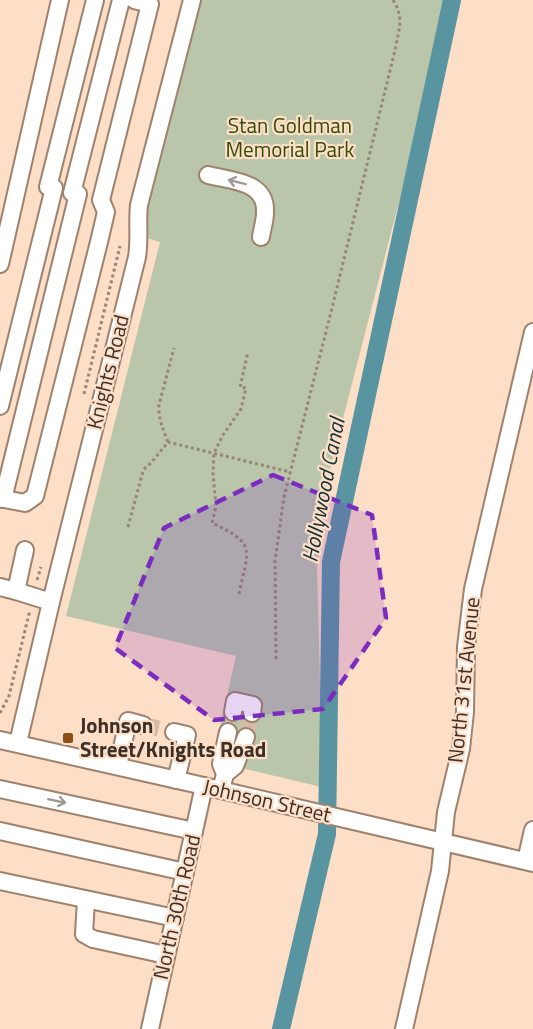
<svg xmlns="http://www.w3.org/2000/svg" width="533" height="1029" viewBox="0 0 533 1029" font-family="'Titillium Web',sans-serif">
  <rect width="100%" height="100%" fill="#fddec7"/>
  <polygon fill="#bac6aa" points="200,0 451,0 329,473 317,567 321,722 331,770 330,789 212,761 236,656 66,616 160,242 140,236"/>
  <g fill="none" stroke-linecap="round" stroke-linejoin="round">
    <polyline stroke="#5895a0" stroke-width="18" points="281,1029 327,834 331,562 452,0"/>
    <g stroke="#d6bba7" stroke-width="16" stroke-dasharray="16 8" stroke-linecap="butt">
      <polyline points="143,725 174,732"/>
      <polyline points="246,737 252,713"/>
    </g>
    <defs>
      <g id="minor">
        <path d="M208 175C232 181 267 181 265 213 265 221 262 229 261 237"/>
        <polyline points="48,187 95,0"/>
        <polyline points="72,193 121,0"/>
        <polyline points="0,264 60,0"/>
        <polyline points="0,406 54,188"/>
        <polyline points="0,498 25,503 35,496 99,242 106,212 101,200 150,4 134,0"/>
        <polyline points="3,499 78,194"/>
        <polyline points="25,550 16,591 51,602"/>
        <polyline points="0,587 16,591"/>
        <polyline points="233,712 235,701 253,705 252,713"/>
        <polyline points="174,732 187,735 176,780"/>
        <polyline points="0,740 195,784 533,863"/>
        <path d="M18 743 51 602 137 257C140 239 137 223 139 205L192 0"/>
        <polyline points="118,766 128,721 143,725"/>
        <polyline points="225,774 235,766 246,737"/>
        <polyline points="0,789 194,831"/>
        <polyline points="221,790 225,774 221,764 228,732"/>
        <polyline points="0,831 185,872"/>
        <polyline points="526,861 533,830"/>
        <polyline points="0,881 175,918"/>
        <polyline points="86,900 84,934 93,939 166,955"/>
        <polyline points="150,1029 204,786"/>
        <polyline points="404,1029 440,871 446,812 461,749 465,712 466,647 473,589 533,332"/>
      </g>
    </defs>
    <use href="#minor" stroke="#9e826d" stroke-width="20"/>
    <g stroke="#9a8575" stroke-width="3" stroke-dasharray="3 3" stroke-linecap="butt">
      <polyline points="84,394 120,246"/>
      <path d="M168 442C163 429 158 419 159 405L174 348"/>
      <polyline points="128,527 143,471 146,467 151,463 168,442 290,472"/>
      <polyline points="37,580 41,567"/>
      <path d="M239 594C248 550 258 544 212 523L216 506 213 474 214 453 223 435 241 409 246 388 240 387 248 352"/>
      <path d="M276 659 275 561 284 497 332 308 396 46C399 28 404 17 393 0"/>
      <polyline points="0,713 9,696 30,610"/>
    </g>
    <use href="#minor" stroke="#fff" stroke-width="16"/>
  </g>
  <defs><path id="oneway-shaft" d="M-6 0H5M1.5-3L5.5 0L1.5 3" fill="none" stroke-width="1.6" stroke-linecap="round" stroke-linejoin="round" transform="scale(1.5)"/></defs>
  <g stroke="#9e9893">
    <use href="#oneway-shaft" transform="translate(237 182) rotate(-166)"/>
    <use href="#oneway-shaft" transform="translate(57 801) rotate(12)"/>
  </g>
  <path fill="#7b2cbf" fill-opacity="0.2" stroke="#7b2cbf" stroke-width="4.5" stroke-dasharray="12 8" stroke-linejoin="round" d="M273 475 372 515 386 618 323 709 214 720 115 648 164 528Z"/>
  <rect fill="#8e4e18" stroke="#fddec7" stroke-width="2" x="62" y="732" width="12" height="12" rx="3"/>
  <g text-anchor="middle" stroke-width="4.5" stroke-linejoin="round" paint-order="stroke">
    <g font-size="21" fill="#344b02" stroke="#fddec7">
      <text x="290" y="133">Stan Goldman<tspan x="290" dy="24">Memorial Park</tspan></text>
    </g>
    <g font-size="21" fill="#3c3027" stroke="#fddec7">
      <text transform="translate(108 372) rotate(-76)" y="7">Knights Road</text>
      <text transform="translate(464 680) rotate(-84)" y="7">North 31st Avenue</text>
      <text transform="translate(267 801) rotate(13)" y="7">Johnson Street</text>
      <text transform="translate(177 907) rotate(-77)" y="7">North 30th Road</text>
    </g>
    <g font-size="21" font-weight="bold" fill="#3c3027" stroke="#fddec7" text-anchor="start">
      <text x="80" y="733">Johnson<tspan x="80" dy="24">Street/Knights Road</tspan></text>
    </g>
    <g font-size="22" font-style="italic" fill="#103035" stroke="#fddec7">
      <text transform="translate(323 490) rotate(-79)" y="8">Hollywood Canal</text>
    </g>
  </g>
</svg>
